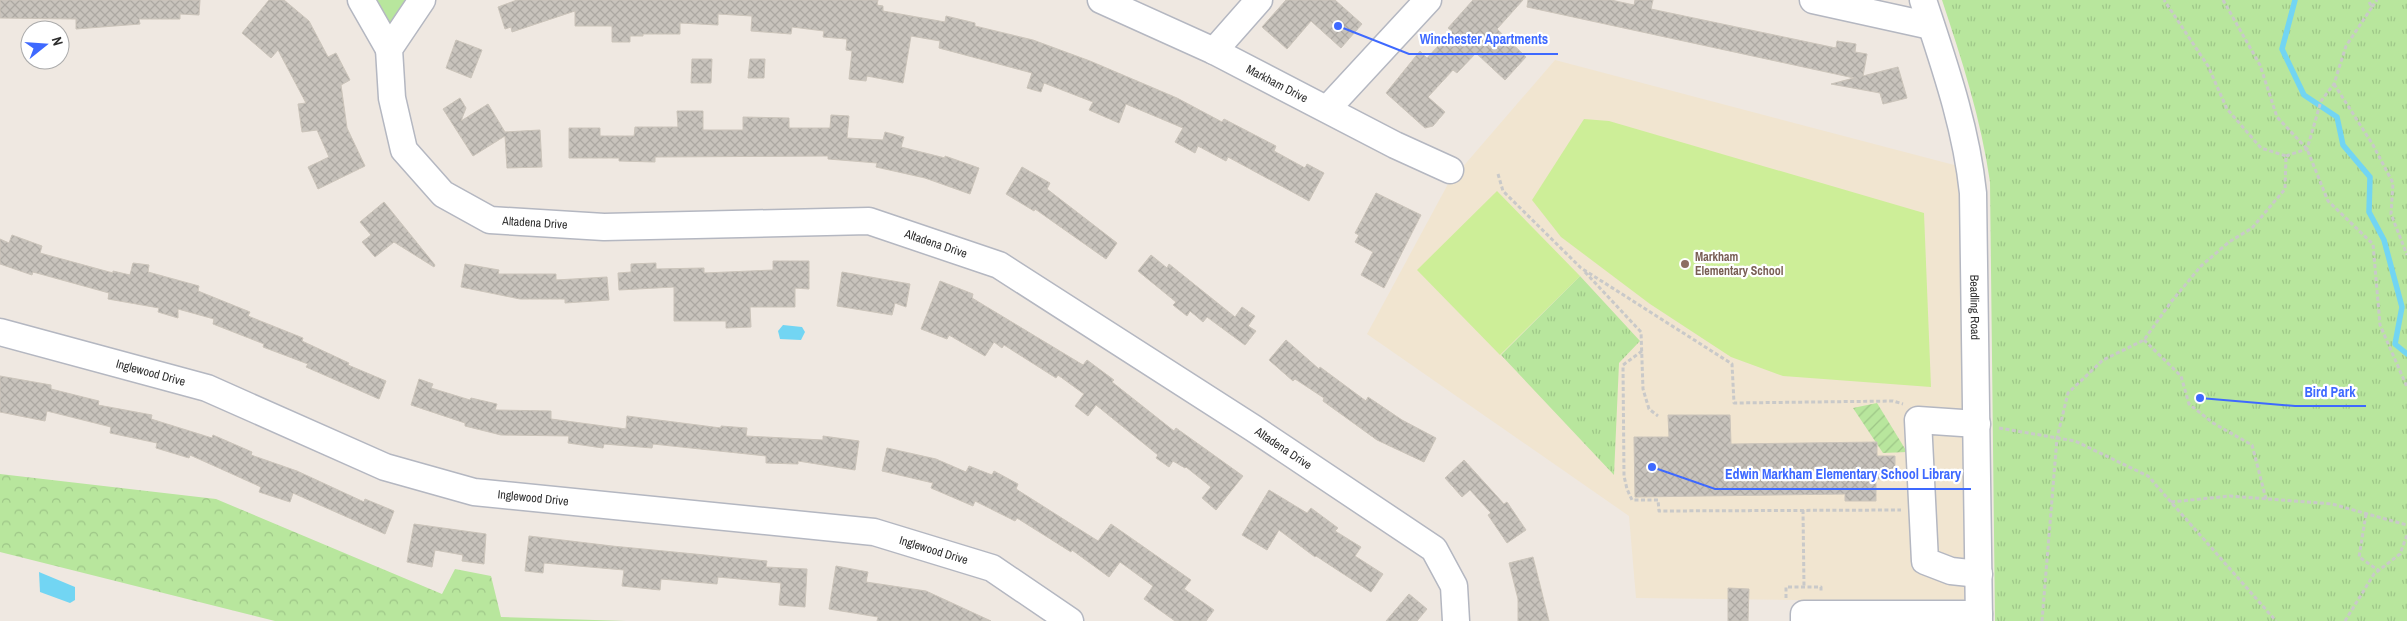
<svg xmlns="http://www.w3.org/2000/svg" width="2407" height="621" viewBox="0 0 2407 621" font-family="'Archivo Narrow',sans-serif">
  <defs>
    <pattern id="forest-crowns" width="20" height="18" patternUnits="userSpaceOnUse" patternTransform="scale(1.25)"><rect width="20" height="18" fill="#b8e69d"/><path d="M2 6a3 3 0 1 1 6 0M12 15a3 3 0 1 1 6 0" fill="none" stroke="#9ec688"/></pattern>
    <pattern id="park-tufts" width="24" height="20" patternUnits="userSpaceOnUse" patternTransform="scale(1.25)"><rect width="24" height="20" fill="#b8e69d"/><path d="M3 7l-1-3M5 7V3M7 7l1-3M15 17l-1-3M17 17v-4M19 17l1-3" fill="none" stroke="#9ec688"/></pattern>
    <pattern id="garden-furrows" width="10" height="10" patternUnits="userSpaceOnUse" patternTransform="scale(1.25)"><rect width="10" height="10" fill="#b8e69d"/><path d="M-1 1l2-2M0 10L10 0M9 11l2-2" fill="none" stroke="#9ec688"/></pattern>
    <pattern id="building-cross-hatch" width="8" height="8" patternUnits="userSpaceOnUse" patternTransform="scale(1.25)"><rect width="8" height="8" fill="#c8c3bc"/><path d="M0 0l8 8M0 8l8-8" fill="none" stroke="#aca8a2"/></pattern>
  </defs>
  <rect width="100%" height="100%" fill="#efe8e1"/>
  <polygon fill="#f1e5d0" points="1555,60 1958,166 1964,194 1969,594 1962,602 1636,598 1629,516 1367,334 1448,184"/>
  <polygon fill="#b8e69d" points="372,0 405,0 393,24 390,26"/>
  <polygon fill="url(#forest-crowns)" points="0,474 216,499 442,594 455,569 491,576 501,617 626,621 275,621 0,552"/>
  <g fill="url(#park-tufts)">
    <path d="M1942 0H2407V621H1995L1990 182C1981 119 1962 60 1942 0Z"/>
    <polygon points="1580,276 1640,341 1619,363 1614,475 1501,355"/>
  </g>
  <polygon fill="url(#garden-furrows)" points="1877,403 1907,452 1883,453 1853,408"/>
  <g fill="#cdee98">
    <polygon points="1584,119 1609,121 1924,213 1931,387 1783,376 1731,357 1650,304 1561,237 1532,200"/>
    <polygon points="1497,191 1580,276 1500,355 1417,270"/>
  </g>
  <g fill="#72d5f3">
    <polygon points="783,325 802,327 805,332 801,340 780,339 778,331"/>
    <polygon points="39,572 75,587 75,600 70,603 40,592"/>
  </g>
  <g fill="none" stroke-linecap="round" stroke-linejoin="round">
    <polyline stroke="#72d5f3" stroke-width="5.5" points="2295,0 2282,49 2304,95 2337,117 2343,145 2370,177 2369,212 2384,240 2402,307 2395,344 2407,354"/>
  </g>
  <g fill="url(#building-cross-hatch)" stroke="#cbc4ba">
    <polygon points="0,0 200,0 199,15 180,14 180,19 139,19 140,24 76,29 76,19 0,18"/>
    <polygon points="269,0 284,0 309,21 328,57 336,53 350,80 341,85 347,128 365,166 318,189 308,167 329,157 317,130 302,132 298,104 306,103 278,50 271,58 242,33"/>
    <polygon points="517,0 878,0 877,5 883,6 883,11 945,22 946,16 975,23 975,26 1033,40 1090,61 1177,98 1222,122 1224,119 1276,146 1274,151 1305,168 1307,164 1324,173 1309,201 1228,157 1226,161 1198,146 1195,153 1175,142 1183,128 1126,104 1119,123 1089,110 1093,102 1044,83 1041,92 1027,88 1032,73 939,48 940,41 911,36 903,83 867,76 866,81 849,79 852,51 846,50 847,39 823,37 824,31 792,27 791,34 751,31 752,16 718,14 718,25 680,23 680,34 643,34 643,36 630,36 630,42 612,42 612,26 575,26 575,11 512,32 511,27 505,29 498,7"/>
    <polygon points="1286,0 1335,0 1362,24 1341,48 1311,21 1287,49 1262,27"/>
    <polygon points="1473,0 1523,0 1497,29 1526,57 1505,80 1476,53 1457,73 1453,70 1428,97 1445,112 1433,126 1425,128 1386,93 1420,51 1427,58 1452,31 1448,28"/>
    <polygon points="1528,0 1611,0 1634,5 1635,0 1653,0 1651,9 1836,48 1837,41 1856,44 1855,52 1867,54 1863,76 1898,67 1907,98 1883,104 1880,93 1831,84 1854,78 1527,7"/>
    <polygon points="456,40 482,50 471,78 446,68"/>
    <polygon points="692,59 712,59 711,83 691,83"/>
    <polygon points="750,59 765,59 764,78 748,78"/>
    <polygon points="460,98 466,108 461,121 488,104 505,132 540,130 542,167 507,168 505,136 473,156 443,109"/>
    <polygon points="677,111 703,111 703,130 743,130 743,117 789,118 789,128 830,128 831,115 849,116 847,138 883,140 885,132 904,137 901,147 945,158 945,156 979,168 970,194 925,178 876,167 877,163 828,159 828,156 655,157 655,162 619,161 619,158 569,158 569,128 600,128 600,136 634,136 635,127 678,127"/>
    <polygon points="1022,167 1050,183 1047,189 1117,243 1106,259 1035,209 1034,211 1006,194"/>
    <polygon points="1376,193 1421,215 1384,288 1361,275 1373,252 1355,242 1359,235 1355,233"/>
    <polygon points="384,202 435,265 434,267 394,242 375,257 362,242 371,235 360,222"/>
    <polygon points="12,235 42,246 40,253 113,273 113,271 130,275 133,263 149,265 148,272 199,286 198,291 250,312 248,316 303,338 302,341 349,363 348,365 386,381 379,399 306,367 308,364 263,347 264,344 213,324 214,319 178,309 178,318 158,312 159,308 108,299 109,293 33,272 32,275 0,264 0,239 9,243"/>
    <polygon points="1151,255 1167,268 1169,264 1235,317 1242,307 1255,316 1248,326 1256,331 1245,345 1207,317 1203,322 1190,311 1187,316 1173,305 1176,302 1138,271"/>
    <polygon points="773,261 809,261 809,289 795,288 795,307 750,307 751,327 726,328 726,321 674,321 674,287 619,290 618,273 631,272 631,264 656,263 656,269 704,268 704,273 773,270"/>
    <polygon points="465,264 499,270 498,274 556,274 556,280 607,277 609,300 565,303 565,299 520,299 461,287"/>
    <polygon points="842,272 910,284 906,307 895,303 892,315 837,306"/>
    <polygon points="940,281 973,294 972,298 1083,365 1087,360 1114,380 1112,382 1174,431 1176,428 1243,476 1216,510 1202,498 1211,487 1186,467 1185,468 1173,461 1169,467 1156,458 1158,455 1096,405 1088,416 1075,406 1084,394 1058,375 1056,378 1004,345 1002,348 994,342 985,356 949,335 947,339 921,329"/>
    <polygon points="1286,340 1319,369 1320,367 1366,401 1368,397 1402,420 1436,438 1424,462 1377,440 1323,401 1324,398 1295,379 1293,381 1269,360"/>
    <polygon points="0,376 51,385 51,389 99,401 98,405 152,415 151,419 212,438 213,435 252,452 251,455 297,471 364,502 365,499 394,511 385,534 293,493 290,502 259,492 261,487 190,455 189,458 156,448 157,443 110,433 111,427 47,411 45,421 0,412"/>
    <polygon points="419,379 433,384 431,388 470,400 471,398 497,404 495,410 551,411 551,419 626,429 627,416 721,428 721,426 747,428 746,436 823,440 823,436 859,441 855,470 798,461 798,464 766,463 766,456 653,444 652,448 604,444 603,448 568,443 569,436 501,435 465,426 465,423 411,405"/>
    <polygon points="1668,415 1730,415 1731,444 1877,442 1877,456 1895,456 1895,479 1876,479 1876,501 1845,501 1845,494 1635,497 1634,437 1669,437"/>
    <polygon points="887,448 936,459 966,472 969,466 992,475 994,471 1018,484 1016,489 1098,541 1111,524 1191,580 1184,589 1214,610 1206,621 1175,621 1144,599 1153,586 1120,562 1109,577 1072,550 1071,552 1017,518 1015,521 975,501 973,506 931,488 933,483 882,471"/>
    <polygon points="1464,460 1504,504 1507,502 1526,530 1507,543 1488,515 1491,513 1470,490 1462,497 1445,478"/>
    <polygon points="1269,490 1307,513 1311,508 1338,528 1335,531 1361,547 1355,556 1383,574 1371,592 1316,556 1315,557 1279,530 1267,550 1242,535"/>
    <polygon points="414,524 486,534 484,564 462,561 463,555 435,550 432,567 407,562"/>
    <polygon points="529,536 612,546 767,561 766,567 807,569 805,607 779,605 781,583 718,577 717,584 661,579 660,590 622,586 624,570 544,563 543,573 525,571"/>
    <polygon points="1533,557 1549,621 1518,621 1518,599 1509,563"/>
    <polygon points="836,566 868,572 866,582 926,591 991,621 877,621 878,617 829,609"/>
    <polygon points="1728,588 1749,589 1748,621 1728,621"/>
    <polygon points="1409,594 1427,609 1417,621 1386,621"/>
  </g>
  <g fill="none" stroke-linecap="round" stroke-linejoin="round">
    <defs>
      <g id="minor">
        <polyline points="361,0 389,49"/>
        <path id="s1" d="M422 0 389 49 392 98 404 150 443 194 490 220 604 227 869 221 999 265 1253 428 1434 549 1454 586 1456 621"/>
        <path id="s2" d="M1101 0 1214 51 1395 145 1450 170"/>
        <polyline points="1813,0 1931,26"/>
        <path id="s3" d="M1923 0C1944 64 1966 126 1973 193L1979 621"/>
        <polyline points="1214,51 1259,0"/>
        <polyline points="1328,108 1428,0"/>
        <path id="s4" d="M0 332 207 388 385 467 474 492 874 532 992 568 1070 621"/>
        <polyline points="1977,424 1918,420 1925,561 1951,571 1979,574"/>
        <polyline points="1804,621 1804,614 1979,614"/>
      </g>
    </defs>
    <use href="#minor" stroke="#b4b7c1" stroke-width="29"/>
    <g stroke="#c9c9c9" stroke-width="3" stroke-dasharray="4 2.5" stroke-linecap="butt">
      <polyline points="2223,0 2260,65 2277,117 2307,149 2328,201 2373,244 2380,325 2407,387"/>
      <polyline points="2372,7 2377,0"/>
      <polyline points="2334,84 2373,145 2393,183 2391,214 2407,255"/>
      <polyline points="2286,156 2307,149 2321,101 2334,84 2346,46 2372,7 2368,0"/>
      <polyline points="1498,174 1503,191 1581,268 1732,364 1734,403 1893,401 1903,404"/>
      <polyline points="1585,272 1641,332 1643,389 1649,409 1658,416"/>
      <polyline points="2144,340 2181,376 2189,404 2213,423 2252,445 2266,499"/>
      <polyline points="1642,351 1623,365 1624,476 1627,489 1632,500 1658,500 1659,511 1901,510"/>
      <polyline points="1999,428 2075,441 2148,476 2276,621"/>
      <polyline points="2171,502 2230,496 2332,504 2407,525"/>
      <polyline points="1803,510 1804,587"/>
      <polyline points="2366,514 2359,557 2378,570"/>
      <polyline points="1786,598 1786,587 1821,587 1821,593"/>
      <polyline points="2042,621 2057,438 2068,393 2103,360 2144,340 2171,302 2201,266 2229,242 2252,228 2285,189 2286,156 2261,148 2227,109 2208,66 2164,0"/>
      <polyline points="2345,621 2374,574 2400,554 2407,535"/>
    </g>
    <use href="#minor" stroke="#fff" stroke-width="26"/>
  </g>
  <circle fill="#8d6e63" stroke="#fff" stroke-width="2" cx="1685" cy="264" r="5"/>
  <g text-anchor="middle" stroke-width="4.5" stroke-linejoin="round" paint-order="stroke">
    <g font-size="12" fill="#2e2e2e" stroke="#fff">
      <text dy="4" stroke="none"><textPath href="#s2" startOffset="195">Markham Drive</textPath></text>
      <text dy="4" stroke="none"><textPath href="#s1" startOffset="319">Altadena Drive</textPath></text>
      <text dy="4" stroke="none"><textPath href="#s1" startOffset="724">Altadena Drive</textPath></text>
      <text dy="4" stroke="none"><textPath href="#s3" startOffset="314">Beadling Road</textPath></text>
      <text dy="4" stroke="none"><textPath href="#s4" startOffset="156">Inglewood Drive</textPath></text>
      <text dy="4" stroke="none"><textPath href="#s1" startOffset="1129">Altadena Drive</textPath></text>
      <text dy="4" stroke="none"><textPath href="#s4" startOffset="561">Inglewood Drive</textPath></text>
      <text dy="4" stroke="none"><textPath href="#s4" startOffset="966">Inglewood Drive</textPath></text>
    </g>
    <g font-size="12" font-weight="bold" fill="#785e54" stroke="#fff" text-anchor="start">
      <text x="1695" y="261">Markham<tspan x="1695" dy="14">Elementary School</tspan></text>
    </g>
  </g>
  <path fill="none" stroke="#3e69ff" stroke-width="2" d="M1338 26L1409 54H1558M2200 398L2295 406H2366M1652 467L1715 489H1971"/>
  <g fill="#3e69ff" stroke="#fff" stroke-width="2">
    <circle cx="1338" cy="26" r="5"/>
    <circle cx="2200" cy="398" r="5"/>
    <circle cx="1652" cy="467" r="5"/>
  </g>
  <g font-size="14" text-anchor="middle" font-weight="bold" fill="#3e69ff" stroke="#fff" stroke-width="4.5" stroke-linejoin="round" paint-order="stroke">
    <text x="1484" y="44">Winchester Apartments</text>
    <text x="2330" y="397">Bird Park</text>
    <text x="1843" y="479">Edwin Markham Elementary School Library</text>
  </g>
  <g transform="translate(45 45) rotate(73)"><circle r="24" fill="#ffffff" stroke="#ababab"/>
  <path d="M0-4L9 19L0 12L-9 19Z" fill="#3e69ff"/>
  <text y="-8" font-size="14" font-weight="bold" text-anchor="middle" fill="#2e2e2e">N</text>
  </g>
</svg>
